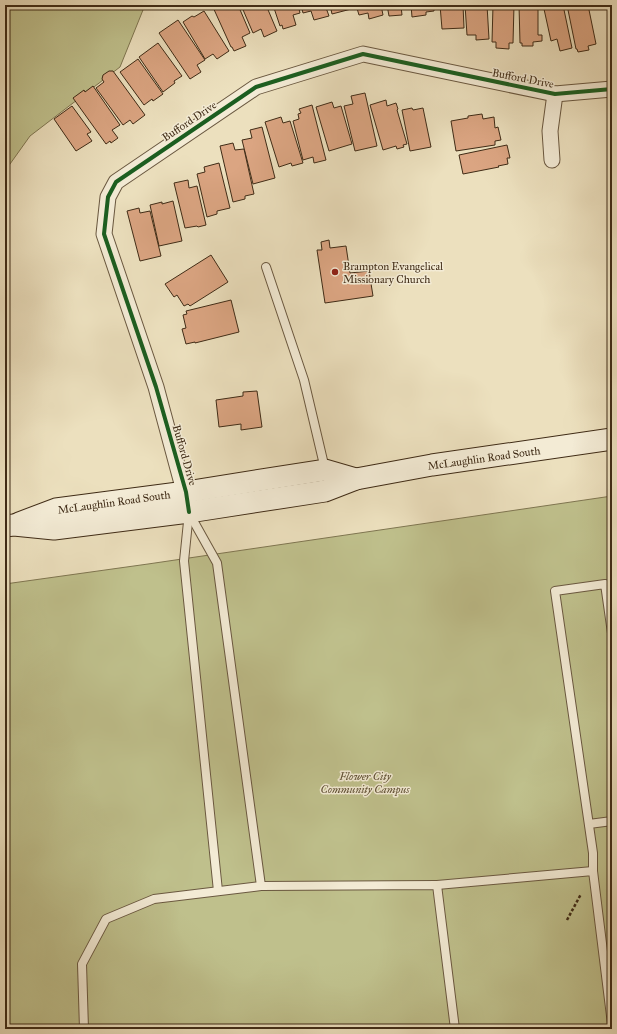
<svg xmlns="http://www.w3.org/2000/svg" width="617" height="1034" viewBox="0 0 617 1034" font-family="'IM FELL Great Primer',serif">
  <rect width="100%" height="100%" fill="#ece0be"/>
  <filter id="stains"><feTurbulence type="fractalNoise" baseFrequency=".005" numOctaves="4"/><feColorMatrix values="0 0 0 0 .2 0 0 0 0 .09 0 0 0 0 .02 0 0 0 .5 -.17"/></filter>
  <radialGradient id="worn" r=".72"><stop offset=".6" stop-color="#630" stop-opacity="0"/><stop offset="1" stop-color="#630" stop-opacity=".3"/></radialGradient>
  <g fill="#bfc08c" stroke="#7f7651">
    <polygon points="5,5 145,5 120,67 30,136 5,171"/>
    <polygon points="612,496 612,1029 5,1029 5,584 148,564"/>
  </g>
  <g fill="#dba582" stroke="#3f2b16">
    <polygon points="212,5 238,5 250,33 242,37 246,46 234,51 232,47 231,47"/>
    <polygon points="241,5 266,5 277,31 264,37 261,29 253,33"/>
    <polygon points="273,5 298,5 300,13 293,15 296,25 283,29 282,25 280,26"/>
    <polygon points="301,5 325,5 329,16 314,20 311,11 303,13"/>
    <polygon points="330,5 354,5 355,8 332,14"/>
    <polygon points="356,5 381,5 383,15 369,19 368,13 359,15"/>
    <polygon points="387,5 410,5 401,6 402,15 389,16"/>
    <polygon points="411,5 434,5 434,11 426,12 426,15 412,17"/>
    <polygon points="440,5 463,5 464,28 442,29"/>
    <polygon points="465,5 487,5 489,39 476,40 476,35 467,35"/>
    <polygon points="493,5 514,5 513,43 509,43 509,49 496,48 496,42 492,42"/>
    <polygon points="519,5 538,5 538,35 542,35 542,41 533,42 533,46 522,46 522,43 520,43"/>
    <polygon points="547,5 563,5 572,48 560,51 557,39 551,41 544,9"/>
    <polygon points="567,5 588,5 596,44 588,46 589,50 578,52 577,49 576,49"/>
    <polygon points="204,11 229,51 217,59 213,54 205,59 183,22 192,16 194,17"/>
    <polygon points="178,20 205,60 197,65 201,72 190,79 159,33"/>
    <polygon points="158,43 182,76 174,81 175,83 163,92 139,57"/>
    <polygon points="138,59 163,94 153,101 152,99 144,105 120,72"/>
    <polygon points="109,71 113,71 145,115 133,124 130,120 123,125 96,88 104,82 102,79 103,75"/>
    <polygon points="93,86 120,125 112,130 118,138 111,143 110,141 106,144 73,98 84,90 85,92"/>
    <polygon points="365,93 377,146 355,151 344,106 353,104 351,96"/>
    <polygon points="386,100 387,106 396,103 398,109 397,110 407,144 403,145 404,147 397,149 396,146 383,150 370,105"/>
    <polygon points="332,102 334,108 341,106 352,144 329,151 316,107"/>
    <polygon points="312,105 326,160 314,163 313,157 303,160 293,121 299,119 298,114 301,113 299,109"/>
    <polygon points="72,106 91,132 87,134 92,141 76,151 54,119"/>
    <polygon points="412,108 413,110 423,108 431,147 410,151 402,110"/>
    <polygon points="482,114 483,119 494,117 495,128 498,127 501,140 495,141 495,145 456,151 451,121 468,118 468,116"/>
    <polygon points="281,117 283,123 290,121 303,163 292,166 291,163 279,167 265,122"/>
    <polygon points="262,127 275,178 253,184 242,140 252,138 250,130"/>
    <polygon points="233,143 235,150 244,149 254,194 245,196 245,199 233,202 220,146"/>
    <polygon points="507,145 510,158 507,158 508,164 498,166 499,167 463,174 459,155"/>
    <polygon points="219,163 230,208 217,211 217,214 207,217 197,174 205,172 204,167"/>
    <polygon points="188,180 189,188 197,186 206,225 198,227 197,226 185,228 174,183"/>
    <polygon points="173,201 182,241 159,246 150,205 162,202 162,204"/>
    <polygon points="139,208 140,213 150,211 161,256 140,261 127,211"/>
    <polygon points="329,240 330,248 346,246 350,273 369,271 373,296 325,303 317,250 322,250 321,242"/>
    <polygon points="211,255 228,282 190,306 188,304 184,306 177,295 174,297 165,284"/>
    <polygon points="231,300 239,332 195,343 195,342 186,344 182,329 186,328 183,315 187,314 186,311"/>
    <polygon points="257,391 262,427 241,430 241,424 219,427 216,400 243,396 243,392"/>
  </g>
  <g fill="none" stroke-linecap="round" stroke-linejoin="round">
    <defs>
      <g id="lane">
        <polyline points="266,267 304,380 325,469"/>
        <polyline points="189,512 184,561 218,891"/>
        <polyline points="189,513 217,563 261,886"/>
        <polyline points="589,824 612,821"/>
        <polyline points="593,871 593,853 555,591 605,584 612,633"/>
        <polyline points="437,885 593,871 612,1024"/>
        <polyline points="84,1029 82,964 106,919 154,899 261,886 437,885 455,1029"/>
      </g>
      <g id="street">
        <polyline points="552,160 550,131 555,94"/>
        <polyline points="187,502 156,387 104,234 108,197 116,182 256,87 363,54 555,94 612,89"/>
      </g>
      <g id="secondary">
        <polyline points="19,523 56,509 186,492 325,470 356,479"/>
        <polyline points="5,526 14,525 54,529 189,512 325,491 356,479 432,465 612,439"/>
      </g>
    </defs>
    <use href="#lane" stroke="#6a5840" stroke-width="10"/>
    <use href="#street" stroke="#6a5840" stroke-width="17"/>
    <use href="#secondary" stroke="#3f2b16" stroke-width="23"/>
    <polyline stroke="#3f2b16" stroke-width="2.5" stroke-dasharray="3 2" stroke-linecap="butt" points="567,920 581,894"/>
    <use href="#lane" stroke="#f3ebd5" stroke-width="8"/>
    <use href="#street" stroke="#f3ebd5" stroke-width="15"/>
    <use href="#secondary" stroke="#f3ebd5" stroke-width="21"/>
    <defs>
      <polyline id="cycleway" points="189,512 186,492 156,387 104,234 108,197 116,182 256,87 363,54 555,94 612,89"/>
    </defs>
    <use href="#cycleway" stroke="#f3ebd5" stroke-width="6"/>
    <use href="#cycleway" stroke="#1b5e20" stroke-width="4"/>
  </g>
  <circle fill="#8f2418" stroke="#f3ebd5" stroke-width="1.5" cx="335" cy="272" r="4"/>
  <g text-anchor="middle" stroke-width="3" stroke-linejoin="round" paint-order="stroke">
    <g font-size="11" fill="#3f2b16" stroke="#f3ebd5">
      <text transform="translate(523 78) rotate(11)" y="4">Bufford Drive</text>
      <text transform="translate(189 121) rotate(-34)" y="4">Bufford Drive</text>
      <text transform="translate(185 455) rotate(74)" y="4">Bufford Drive</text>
      <text transform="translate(484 458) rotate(-8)" y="4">McLaughlin Road South</text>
      <text transform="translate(114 502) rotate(-8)" y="4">McLaughlin Road South</text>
    </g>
    <g font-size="11" fill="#3f2b16" stroke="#f3ebd5" text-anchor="start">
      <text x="343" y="270">Brampton Evangelical<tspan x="343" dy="13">Missionary Church</tspan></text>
    </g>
    <g font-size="11" font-style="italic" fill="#5f5034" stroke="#f3ebd5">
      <text x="365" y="780">Flower City<tspan x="365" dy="13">Community Campus</tspan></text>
    </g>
  </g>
  <rect width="617" height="1034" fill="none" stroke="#ece0be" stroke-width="20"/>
  <rect x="6" y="6" width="605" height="1022" fill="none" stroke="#3f2b16" stroke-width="2"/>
  <rect x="10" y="10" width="597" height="1014" fill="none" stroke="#3f2b16"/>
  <rect width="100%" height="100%" filter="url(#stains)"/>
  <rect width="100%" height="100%" fill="url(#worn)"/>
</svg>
